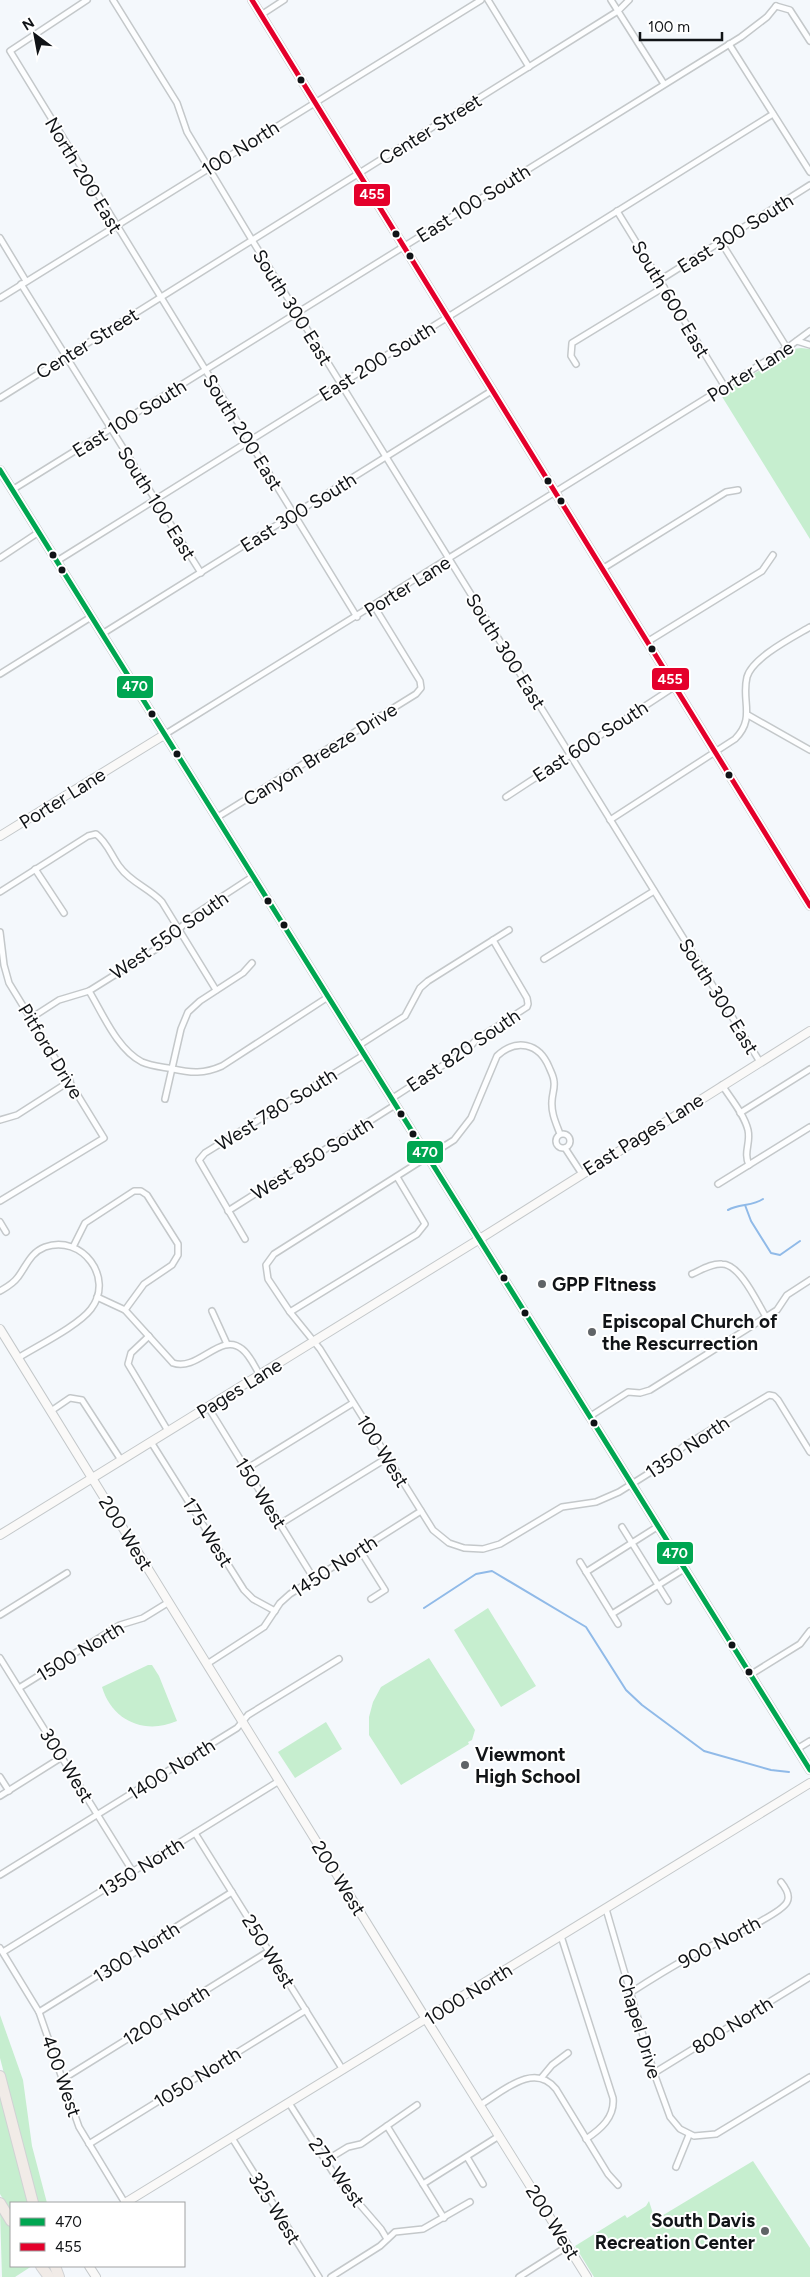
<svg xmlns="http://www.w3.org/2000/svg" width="810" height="2277" viewBox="0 0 810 2277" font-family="Figtree,sans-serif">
  <rect width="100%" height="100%" fill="#f4f8fc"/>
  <g fill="#c6eecf">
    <polygon points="801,348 810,349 810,539 721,395 793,349"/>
    <polygon points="488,1608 536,1686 501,1707 454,1630"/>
    <polygon points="429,1658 475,1730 472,1740 468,1742 469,1744 401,1785 369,1735 369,1717 373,1702 381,1687"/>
    <path d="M148 1665H152L159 1676 177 1721C145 1735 112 1721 102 1687Z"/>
    <polygon points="326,1722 342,1749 295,1778 278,1752"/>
    <polygon points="0,2015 23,2080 32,2146 47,2203 38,2203 0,2058"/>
    <polygon points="0,2094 28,2203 11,2203 11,2212 0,2194"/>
    <polygon points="753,2161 810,2248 810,2277 594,2277 575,2246 625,2215 627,2218 646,2206 649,2201 655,2220"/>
    <polygon points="0,2211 11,2228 11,2266 32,2266 15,2277 2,2277"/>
  </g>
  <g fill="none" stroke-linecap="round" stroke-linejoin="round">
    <g stroke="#90bae8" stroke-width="2">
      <polyline points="745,1205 751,1221 771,1253 780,1255 800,1241"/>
      <path d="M728 1210C739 1204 753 1206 763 1199"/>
      <polyline points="424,1608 476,1574 492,1571 586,1627 626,1690 642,1705 704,1751 771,1770 789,1772"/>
    </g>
    <defs>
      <g id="street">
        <polyline points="87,0 10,51 357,617"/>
        <polyline points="113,0 177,103 187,132 252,240 760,1062"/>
        <polyline points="488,0 529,67"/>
        <polyline points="611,0 664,84"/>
        <polyline points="776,6 790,10 810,41"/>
        <polyline points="261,15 284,0"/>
        <polyline points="729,44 810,172"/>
        <polyline points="617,211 725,387"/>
        <polyline points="0,238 26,281"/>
        <polyline points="721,242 787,348"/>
        <polyline points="660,280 810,185"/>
        <polyline points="21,284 201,573"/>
        <polyline points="0,298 481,0"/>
        <polyline points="797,341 810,345"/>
        <polyline points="576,364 571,356 572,343 664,287"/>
        <polyline points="0,398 618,11 629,0"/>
        <polyline points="12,490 741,37 767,17 776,6"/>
        <polyline points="0,558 39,532"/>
        <polyline points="57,561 773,114"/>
        <polyline points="602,569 726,492 738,490"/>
        <polyline points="102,634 493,390"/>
        <polyline points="647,642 762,571 773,555"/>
        <polyline points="0,674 91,617"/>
        <polyline points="748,715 810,750"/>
        <polyline points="164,735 787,348 810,331"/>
        <polyline points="506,797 674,687"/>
        <polyline points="216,818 416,694 421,688 420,681 374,606"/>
        <path d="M610 820 735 739C756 718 741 701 747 677 752 658 793 637 810 627"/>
        <polyline points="35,869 64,913"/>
        <path d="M0 892 88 836 96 834C107 842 111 855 119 866 130 882 149 888 162 902L216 990"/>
        <polyline points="0,932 4,965 9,983 104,1138 0,1201"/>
        <polyline points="544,959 654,891"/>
        <path d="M89 991C103 1014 117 1049 142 1062 151 1066 163 1067 173 1069 191 1073 204 1074 222 1066L328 997"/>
        <polyline points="31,1018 59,1000 89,991 161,946 194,915 252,877"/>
        <polyline points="358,1046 405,1016 420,988 428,981 509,930"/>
        <path d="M722 1085C731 1099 744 1114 748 1130 751 1143 743 1152 749 1165"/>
        <polyline points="165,1099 181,1029 188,1012 200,1001 243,973 252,963"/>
        <polyline points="391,1099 468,1049 476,1040 527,1007 528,1004 527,998 493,940"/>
        <polyline points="740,1113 810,1069"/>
        <polyline points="0,1120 17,1115 70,1081"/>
        <circle cx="563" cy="1141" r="7"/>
        <path d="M560 1134C556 1123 551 1113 552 1101 552 1095 555 1088 554 1082 554 1077 551 1072 549 1067 539 1043 516 1038 497 1056L471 1118 454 1140 274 1254 266 1265 268 1279 290 1312 320 1349 433 1530 449 1543 464 1548 483 1549 500 1544 562 1507 596 1502 619 1492 662 1465 684 1446 769 1395 774 1396 778 1400 810 1452"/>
        <polyline points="565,1148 582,1174"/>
        <polyline points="718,1184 810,1127"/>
        <polyline points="228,1211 395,1105"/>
        <polyline points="0,1222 6,1232"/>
        <polyline points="245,1239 199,1160 205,1153 364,1055"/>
        <polyline points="73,1247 85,1223 134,1191 141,1191 147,1195 178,1244 178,1255 172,1265 144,1284 125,1310"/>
        <path d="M692 1274C701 1270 712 1263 722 1264 740 1264 757 1302 766 1317"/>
        <path d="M0 1291C7 1287 13 1284 18 1277 27 1265 30 1253 45 1247 82 1234 115 1278 91 1309 78 1326 37 1346 18 1358"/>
        <path d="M97 1297 125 1310 173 1363C198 1372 221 1331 242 1349 250 1355 254 1366 260 1375"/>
        <polyline points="212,1311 227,1344"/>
        <polyline points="290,1312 417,1234 425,1224 397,1177"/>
        <polyline points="149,1336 131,1353 128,1364 168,1431"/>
        <polyline points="208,1407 314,1579"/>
        <polyline points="51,1411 70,1398 82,1400 121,1460"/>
        <polyline points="589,1417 628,1392 640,1393 650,1390 777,1310 787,1295 810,1280"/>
        <polyline points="151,1442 244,1590 253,1599 275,1611"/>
        <polyline points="246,1469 353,1403"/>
        <polyline points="280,1524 387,1458"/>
        <polyline points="622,1527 668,1601"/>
        <polyline points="360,1550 385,1590 371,1599"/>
        <polyline points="580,1562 618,1624"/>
        <polyline points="586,1572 657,1527"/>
        <polyline points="612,1614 684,1569"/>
        <polyline points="0,1615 67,1573"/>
        <polyline points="0,1658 133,1872"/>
        <polyline points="207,1664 264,1627 280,1603 290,1594 421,1511"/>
        <polyline points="750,1675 800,1644 810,1631"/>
        <polyline points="19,1688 120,1625 143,1618 169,1602"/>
        <polyline points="797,1749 810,1741"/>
        <polyline points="0,1777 9,1791"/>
        <polyline points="0,1796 62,1757"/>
        <polyline points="195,1833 343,2070"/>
        <polyline points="0,1875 237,1728 248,1715 339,1659"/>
        <polyline points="606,1909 654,2073 670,2117 680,2129 694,2136 716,2134 810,2077"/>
        <path d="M561 1936 613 2098C615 2117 601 2129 586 2139"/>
        <polyline points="0,1948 39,2012 79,2127 125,2203"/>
        <polyline points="3,1952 279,1781"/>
        <path d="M630 1993C650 1980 671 1967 693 1955 710 1945 780 1916 787 1902 791 1895 785 1887 781 1882"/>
        <polyline points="39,2012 232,1892"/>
        <polyline points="654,2073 810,1977"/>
        <polyline points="542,2077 552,2065 568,2053"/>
        <polyline points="63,2079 269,1951"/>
        <polyline points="289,2103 336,2177 381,2229 387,2239"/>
        <path d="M480 2105C502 2092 534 2061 556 2089L608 2174 618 2185"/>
        <polyline points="387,2126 444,2218"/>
        <polyline points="232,2138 319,2277"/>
        <polyline points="89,2144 306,2010"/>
        <polyline points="467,2157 483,2184"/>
        <polyline points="325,2161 348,2147 361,2144 417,2105"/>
        <polyline points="676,2167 689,2135"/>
        <polyline points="423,2184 499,2136"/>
        <polyline points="331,2277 380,2246 395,2232 423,2229 470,2202"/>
        <polyline points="519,2277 568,2246"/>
      </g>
      <g id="secondary">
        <polyline points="252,0 810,906"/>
        <polyline points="0,470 810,1770"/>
        <polyline points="0,836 164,735"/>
        <polyline points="0,1329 426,2019 587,2277"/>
        <polyline points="0,1535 478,1240 810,1031"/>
        <polyline points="125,2203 810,1783"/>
        <polyline points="89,2266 96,2277"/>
      </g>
      <g id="highway">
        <polyline points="0,2076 33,2203"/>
        <polyline points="0,2203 11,2221"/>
        <polyline points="41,2266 49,2277"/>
        <polyline points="55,2266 59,2277"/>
      </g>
    </defs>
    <use href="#street" stroke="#c4c8ca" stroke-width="8"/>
    <use href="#secondary" stroke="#c4c8ca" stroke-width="10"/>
    <use href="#highway" stroke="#d0d2d4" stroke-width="12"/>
    <use href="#street" stroke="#fdfeff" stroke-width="5"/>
    <use href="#secondary" stroke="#faf9f8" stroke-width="8"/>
    <use href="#highway" stroke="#f1ebe7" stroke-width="10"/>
    <defs>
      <polyline id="bus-1" points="0,470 810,1770"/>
      <polyline id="bus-2" points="252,0 810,906"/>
    </defs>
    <use href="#bus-1" stroke="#fff" stroke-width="9"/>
    <use href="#bus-2" stroke="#fff" stroke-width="9"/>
    <use href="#bus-1" stroke="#00a651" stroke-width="5"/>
    <use href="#bus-2" stroke="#e4002b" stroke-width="5"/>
  </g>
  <g fill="#111417" stroke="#fff" stroke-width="2">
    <circle cx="301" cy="80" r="4.5"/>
    <circle cx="396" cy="234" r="4.5"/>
    <circle cx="410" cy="256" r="4.5"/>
    <circle cx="548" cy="481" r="4.5"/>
    <circle cx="561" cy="501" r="4.5"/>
    <circle cx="53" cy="555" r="4.5"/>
    <circle cx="62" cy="570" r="4.5"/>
    <circle cx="652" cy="649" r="4.5"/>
    <circle cx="152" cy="714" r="4.5"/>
    <circle cx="177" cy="754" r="4.5"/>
    <circle cx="729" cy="775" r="4.5"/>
    <circle cx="268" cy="901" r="4.5"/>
    <circle cx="284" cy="925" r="4.5"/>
    <circle cx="401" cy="1114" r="4.5"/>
    <circle cx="413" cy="1134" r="4.5"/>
    <circle cx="504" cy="1278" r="4.5"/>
    <circle cx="525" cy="1313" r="4.5"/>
    <circle cx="594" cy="1423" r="4.5"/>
    <circle cx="732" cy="1645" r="4.5"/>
    <circle cx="749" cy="1672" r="4.5"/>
  </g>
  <g fill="#606467" stroke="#fff" stroke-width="2">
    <circle cx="542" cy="1284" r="5"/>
    <circle cx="592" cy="1332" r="5"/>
    <circle cx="465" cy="1765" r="5"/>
    <circle cx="765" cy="2231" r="5"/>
  </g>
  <g text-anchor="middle" stroke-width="4" stroke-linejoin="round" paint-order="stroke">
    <g font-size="19" fill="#111417" stroke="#fff">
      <text transform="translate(430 129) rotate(-32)" y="7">Center Street</text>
      <text transform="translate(240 148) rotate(-32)" y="7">100 North</text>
      <text transform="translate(84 175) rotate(59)" y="7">North 200 East</text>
      <text transform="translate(473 203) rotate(-32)" y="7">East 100 South</text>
      <text transform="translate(735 233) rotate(-32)" y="7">East 300 South</text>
      <text transform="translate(671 299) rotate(59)" y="7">South 600 East</text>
      <text transform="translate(293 307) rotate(58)" y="7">South 300 East</text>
      <text transform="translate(87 343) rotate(-32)" y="7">Center Street</text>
      <text transform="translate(377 361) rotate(-32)" y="7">East 200 South</text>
      <text transform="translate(750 371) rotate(-32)" y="7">Porter Lane</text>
      <text transform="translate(129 418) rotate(-32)" y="7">East 100 South</text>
      <text transform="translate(243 432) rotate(58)" y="7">South 200 East</text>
      <text transform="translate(157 503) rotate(58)" y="7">South 100 East</text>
      <text transform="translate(298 512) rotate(-32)" y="7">East 300 South</text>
      <text transform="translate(407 586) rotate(-32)" y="7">Porter Lane</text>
      <text transform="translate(506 651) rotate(58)" y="7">South 300 East</text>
      <text transform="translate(590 741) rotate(-33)" y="7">East 600 South</text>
      <text transform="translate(320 754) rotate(-32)" y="7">Canyon Breeze Drive</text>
      <text transform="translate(62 798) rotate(-32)" y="7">Porter Lane</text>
      <text transform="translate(169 935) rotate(-35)" y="7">West 550 South</text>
      <text transform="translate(719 996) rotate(58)" y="7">South 300 East</text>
      <text transform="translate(463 1050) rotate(-34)" y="7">East 820 South</text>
      <text transform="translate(51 1051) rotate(59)" y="7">Pitford Drive</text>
      <text transform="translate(276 1109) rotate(-32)" y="7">West 780 South</text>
      <text transform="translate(643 1134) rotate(-32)" y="7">East Pages Lane</text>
      <text transform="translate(312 1158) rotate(-32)" y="7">West 850 South</text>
      <text transform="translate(239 1388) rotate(-32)" y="7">Pages Lane</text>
      <text transform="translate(687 1447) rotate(-34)" y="7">1350 North</text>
      <text transform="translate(383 1451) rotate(58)" y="7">100 West</text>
      <text transform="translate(261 1493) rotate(58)" y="7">150 West</text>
      <text transform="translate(208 1532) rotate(58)" y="7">175 West</text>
      <text transform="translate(126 1533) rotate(58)" y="7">200 West</text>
      <text transform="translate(334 1566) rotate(-33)" y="7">1450 North</text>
      <text transform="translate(80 1651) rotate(-31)" y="7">1500 North</text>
      <text transform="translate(67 1765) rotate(58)" y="7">300 West</text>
      <text transform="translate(171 1769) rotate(-32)" y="7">1400 North</text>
      <text transform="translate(141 1867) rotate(-32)" y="7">1350 North</text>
      <text transform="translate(339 1878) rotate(58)" y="7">200 West</text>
      <text transform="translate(719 1942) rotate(-28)" y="7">900 North</text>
      <text transform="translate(269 1951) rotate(58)" y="7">250 West</text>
      <text transform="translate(136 1952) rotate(-32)" y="7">1300 North</text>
      <text transform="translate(468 1994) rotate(-32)" y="7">1000 North</text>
      <text transform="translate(166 2015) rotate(-32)" y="7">1200 North</text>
      <text transform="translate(732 2025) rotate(-32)" y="7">800 North</text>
      <text transform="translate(640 2026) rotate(73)" y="7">Chapel Drive</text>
      <text transform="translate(62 2076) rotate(71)" y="7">400 West</text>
      <text transform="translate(197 2077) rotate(-32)" y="7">1050 North</text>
      <text transform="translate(337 2172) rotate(54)" y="7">275 West</text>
      <text transform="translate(275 2208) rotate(58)" y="7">325 West</text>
      <text transform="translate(553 2222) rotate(58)" y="7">200 West</text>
    </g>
    <g font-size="19" font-weight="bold" fill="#111417" stroke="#fff" text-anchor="start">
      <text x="552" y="1291">GPP FItness</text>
      <text x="602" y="1328">Episcopal Church of<tspan x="602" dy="22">the Rescurrection</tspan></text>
      <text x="475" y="1761">Viewmont<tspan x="475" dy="22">High School</tspan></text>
      <text x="755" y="2227" text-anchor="end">South Davis<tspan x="755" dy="22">Recreation Center</tspan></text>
    </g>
  </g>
  <g stroke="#fff" stroke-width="2">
    <rect x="353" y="183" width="38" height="24" rx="5" fill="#e4002b"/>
    <rect x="651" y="667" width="39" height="24" rx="5" fill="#e4002b"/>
    <rect x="116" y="675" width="38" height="24" rx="5" fill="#00a651"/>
    <rect x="406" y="1140" width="38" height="24" rx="5" fill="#00a651"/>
    <rect x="656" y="1541" width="38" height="24" rx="5" fill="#00a651"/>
  </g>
  <g font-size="14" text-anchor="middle" font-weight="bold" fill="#fff">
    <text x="372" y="199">455</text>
    <text x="670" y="684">455</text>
    <text x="135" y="691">470</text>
    <text x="425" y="1157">470</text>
    <text x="675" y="1558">470</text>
  </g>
  <rect x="10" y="2202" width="175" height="65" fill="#ffffff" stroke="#a0a1a2"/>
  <rect x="20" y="2218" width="25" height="8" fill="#00a651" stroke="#a0a1a2"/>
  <text x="55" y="2227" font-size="15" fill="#111417">470</text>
  <rect x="20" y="2243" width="25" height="8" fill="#e4002b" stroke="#a0a1a2"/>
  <text x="55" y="2252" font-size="15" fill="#111417">455</text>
  <g transform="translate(35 35) rotate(328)" stroke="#ffffff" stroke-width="4" paint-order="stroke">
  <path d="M0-4L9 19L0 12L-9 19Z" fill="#111417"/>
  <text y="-8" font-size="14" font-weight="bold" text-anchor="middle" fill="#111417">N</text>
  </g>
  <path d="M640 32v8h82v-8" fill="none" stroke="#111417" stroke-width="2.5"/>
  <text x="648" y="32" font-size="15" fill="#111417" stroke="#ffffff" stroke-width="4" paint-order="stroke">100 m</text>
</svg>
